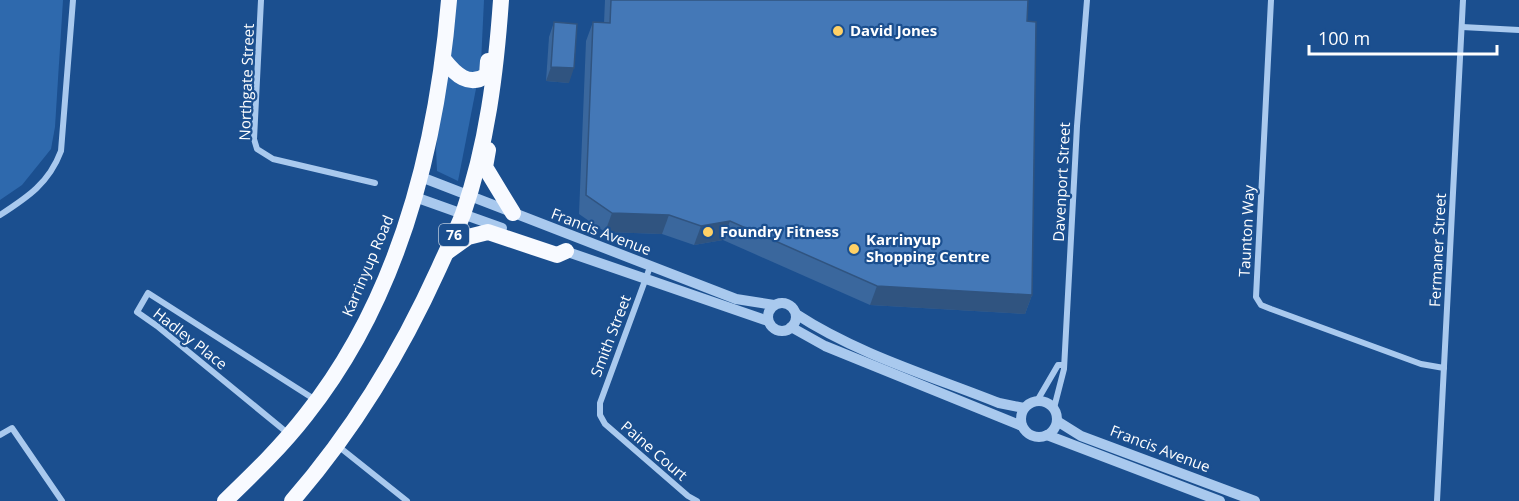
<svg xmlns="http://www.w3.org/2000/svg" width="1519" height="501" viewBox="0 0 1519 501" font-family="'Open Sans',sans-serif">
  <rect width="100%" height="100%" fill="#1b4f8f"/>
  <g fill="#2e69ad">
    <polygon points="0,0 63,0 55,127 51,149 22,185 0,200"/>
    <polygon points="456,0 484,0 481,63 458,181 437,171 436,148"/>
  </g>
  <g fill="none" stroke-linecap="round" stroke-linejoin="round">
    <g stroke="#a9c9ee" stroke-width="6">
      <polyline points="261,0 254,139 257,149 273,159 375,183"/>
      <polyline points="1271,0 1256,297 1261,305 1271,309 1421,364 1444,368"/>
      <polyline points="1462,27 1519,30"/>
      <path d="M0 215C28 197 49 183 61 151L73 0"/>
      <polyline points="650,267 600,403 600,415 605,424 688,496 697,501"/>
      <polyline points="1037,401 1058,365 1062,365"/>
      <polyline points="1054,408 1064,369 1077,126 1087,0"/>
      <polyline points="0,435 12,428 62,501"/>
      <polyline points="290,435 157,326 137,312 148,293 314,399"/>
      <polyline points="338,446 407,501"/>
      <polyline points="1437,501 1463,0"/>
    </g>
    <g stroke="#a9c9ee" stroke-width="10">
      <polyline points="421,177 736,299 774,305"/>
      <polyline points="415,197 502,228"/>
      <polyline points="562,250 768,321"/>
      <circle cx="782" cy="317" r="14"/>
      <path d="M796 314C857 354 931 376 999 403L1024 408"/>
      <polyline points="791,327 825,346 1022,426"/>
      <circle cx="1039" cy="419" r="18"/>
      <polyline points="1057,421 1081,436 1255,501"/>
      <polyline points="1047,435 1220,501"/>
    </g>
    <g stroke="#f8faff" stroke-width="16">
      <path d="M444 60C455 74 469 88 487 75L488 61"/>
      <polyline points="488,150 485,167 513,213"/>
      <polyline points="447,252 468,237 488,232 557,255 566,251"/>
      <path d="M225 501C253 474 282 446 306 415 399 298 437 146 449 0"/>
      <path d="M292 501C353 431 401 352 439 268 447 250 456 232 463 214 487 145 496 72 501 0"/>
    </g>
  </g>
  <g fill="#3a679d">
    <polygon points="605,0 1028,0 1027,21 1032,295 1025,314 870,305 723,240 694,245 662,234 605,232 579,214 586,41 593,22 604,23"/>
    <polygon points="554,22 569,83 546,81 549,37"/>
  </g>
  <g fill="#305480">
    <polygon points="551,67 574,68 569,83 546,81"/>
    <polygon points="612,213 669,215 662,234 605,232"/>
    <polygon points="730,221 723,240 694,245 701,226"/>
    <polygon points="877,286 1032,295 1025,314 870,305"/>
  </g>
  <g fill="#4478b7" stroke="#305480" stroke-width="1.5">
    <polygon points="611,0 1028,0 1027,21 1036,22 1032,295 877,286 730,221 701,226 669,215 612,213 586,195 593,22 610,23"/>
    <polygon points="554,22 577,24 574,68 551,67"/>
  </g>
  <g fill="#ffd166" stroke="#1b4f8f" stroke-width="2">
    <circle cx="838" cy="31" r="6"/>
    <circle cx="708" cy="232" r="6"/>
    <circle cx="854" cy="249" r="6"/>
  </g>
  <g text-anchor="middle" stroke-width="4.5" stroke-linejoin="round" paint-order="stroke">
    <rect fill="#1b4f8f" stroke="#bbcadd" stroke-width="1.5" x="439" y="224" width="30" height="22" rx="4.5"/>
    <g font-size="14" font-weight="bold" fill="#fff">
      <text x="454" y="240">76</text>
    </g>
    <g font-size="15" font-weight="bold" fill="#fff" stroke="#1b4f8f" text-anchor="start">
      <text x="850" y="36">David Jones</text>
      <text x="720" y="237">Foundry Fitness</text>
      <text x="866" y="245">Karrinyup<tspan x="866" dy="17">Shopping Centre</tspan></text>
    </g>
    <g font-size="15" fill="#fff" stroke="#1b4f8f">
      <text transform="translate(247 82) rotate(-88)" y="5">Northgate Street</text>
      <text transform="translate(1062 182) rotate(-87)" y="5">Davenport Street</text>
      <text transform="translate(1247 231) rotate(-87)" y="5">Taunton Way</text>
      <text transform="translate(601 232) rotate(21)" y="5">Francis Avenue</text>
      <text transform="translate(1438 250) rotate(-87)" y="5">Fermaner Street</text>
      <text transform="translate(368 266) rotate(-67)" y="5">Karrinyup Road</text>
      <text transform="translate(611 336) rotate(-69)" y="5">Smith Street</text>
      <text transform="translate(190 339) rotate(38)" y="5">Hadley Place</text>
      <text transform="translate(1160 449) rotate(21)" y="5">Francis Avenue</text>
      <text transform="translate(654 451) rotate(41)" y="5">Paine Court</text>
    </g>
  </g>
  <path d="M1309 45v9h188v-9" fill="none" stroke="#ffffff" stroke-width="3"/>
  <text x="1318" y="45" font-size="18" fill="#ffffff" stroke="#1b4f8f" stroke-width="4.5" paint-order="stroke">100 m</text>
</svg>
